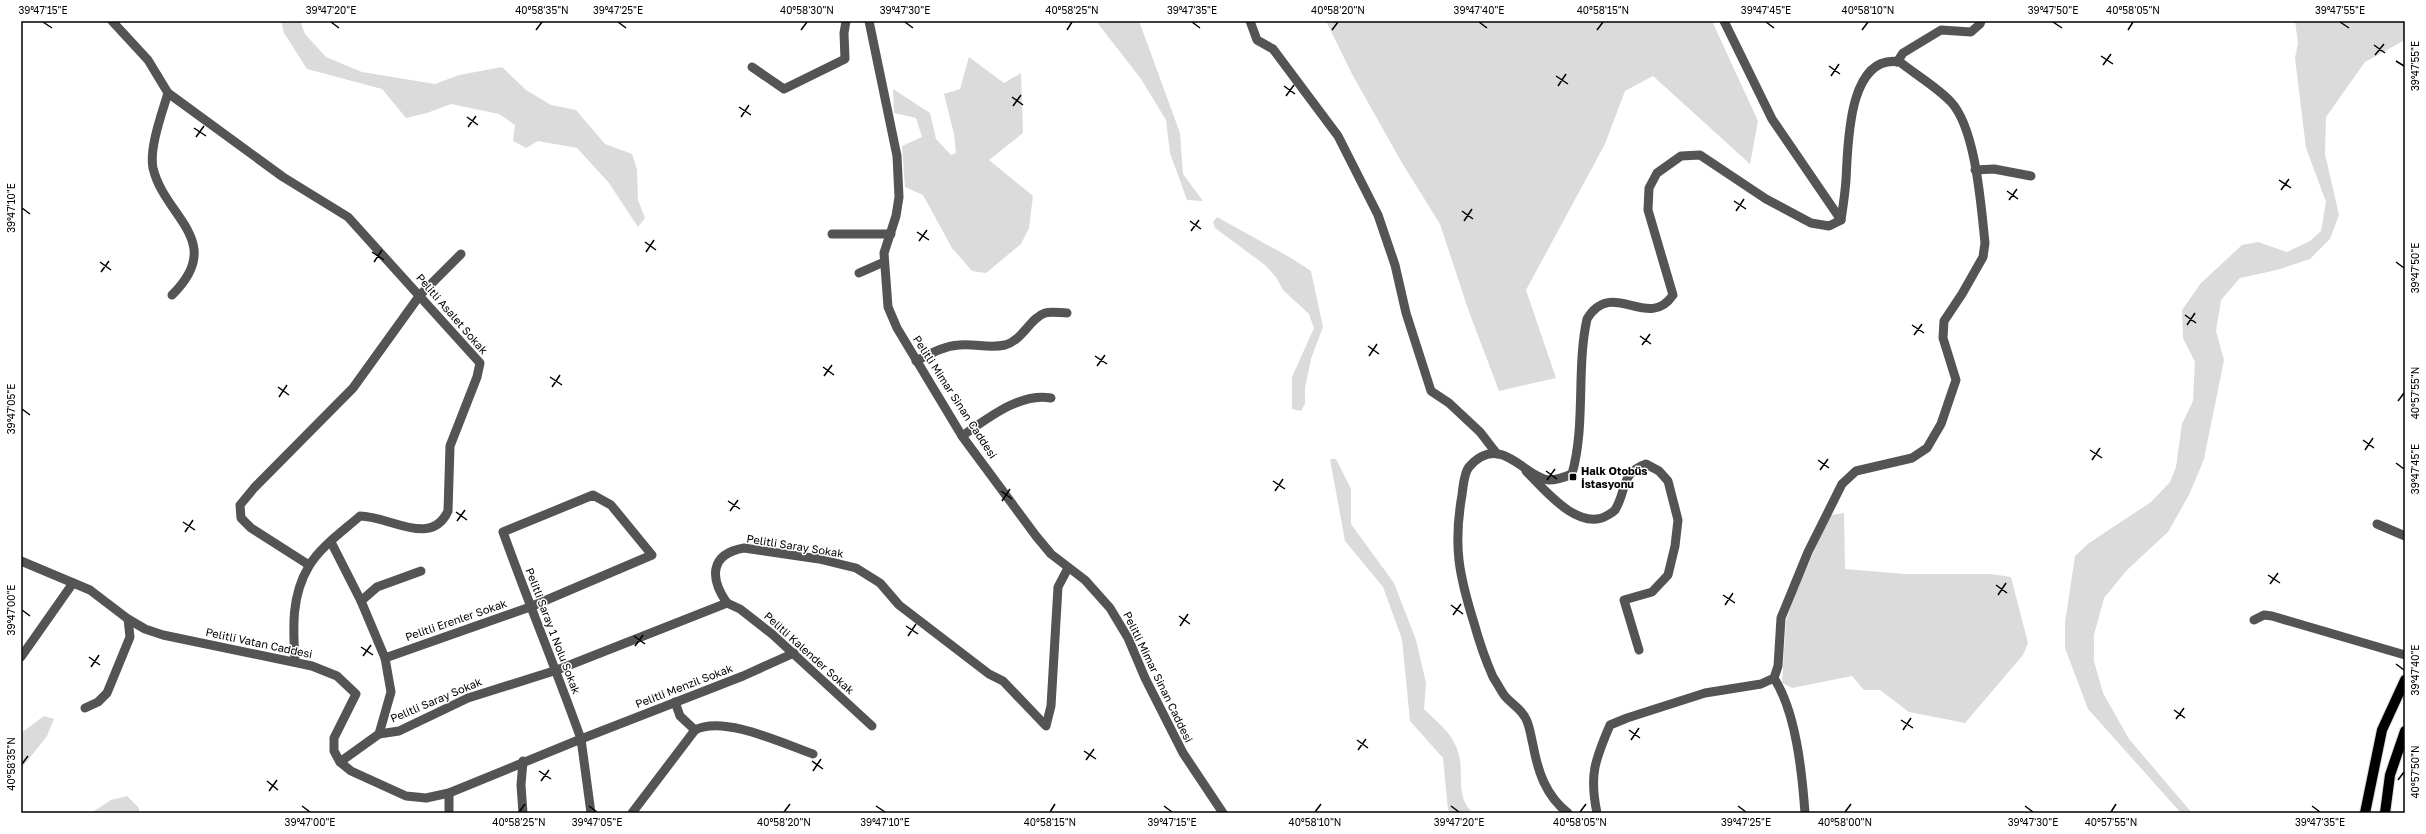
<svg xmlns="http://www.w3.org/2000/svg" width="2426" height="834" viewBox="0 0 2426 834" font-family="'Golos Text',sans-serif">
  <rect width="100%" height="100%" fill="#fff"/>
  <g fill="#dbdbdb">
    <polygon points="281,21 300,21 305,34 326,57 362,72 435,84 459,75 502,67 526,90 551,105 576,110 605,144 632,154 637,169 638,200 645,218 638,227 609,183 577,148 538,141 526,148 513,141 515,125 499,114 451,104 427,113 406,118 382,89 307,69 284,33"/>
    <polygon points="1096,21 1139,21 1180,133 1183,174 1203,201 1187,200 1170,153 1166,120 1141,79"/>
    <polygon points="1326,21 1712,21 1758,121 1750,164 1653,76 1625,91 1605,144 1526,290 1556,378 1499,391 1468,309 1440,224 1402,163 1352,74"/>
    <polygon points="2295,21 2405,21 2405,40 2365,62 2326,117 2325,154 2339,215 2330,239 2310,259 2277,270 2240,278 2221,300 2216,331 2224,360 2204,459 2189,495 2168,532 2127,570 2104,598 2094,635 2094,661 2103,693 2129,739 2192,813 2181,813 2088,709 2065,648 2065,622 2075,556 2089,543 2151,502 2170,482 2176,467 2182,424 2193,401 2195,362 2183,338 2182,310 2201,283 2242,245 2258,242 2287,252 2310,241 2321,231 2326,202 2306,148 2295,58 2298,43"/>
    <polygon points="969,57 1004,83 1021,73 1023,133 989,160 1033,196 1029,228 1021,244 986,273 972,271 952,248 923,195 905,187 902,146 922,137 916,118 894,113 893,89 930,113 936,139 951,155 956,153 954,134 944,94 960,89"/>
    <polygon points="1217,217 1291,258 1311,271 1323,327 1311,359 1305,388 1305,404 1301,411 1292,409 1292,377 1314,328 1309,314 1283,290 1276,277 1265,265 1215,228 1213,222"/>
    <path d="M1330 459H1336L1351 489V524L1394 583 1416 640 1426 683 1424 709C1438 723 1454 734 1459 755 1464 776 1455 796 1473 813H1451L1448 810 1443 758 1410 721 1402 639 1383 587 1345 541Z"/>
    <polygon points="1844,513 1845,569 1905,574 1991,574 2011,577 2028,643 2023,655 1965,723 1909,712 1880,690 1864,690 1852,676 1792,688 1782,683 1786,621 1795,594 1830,515"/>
    <polygon points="44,716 54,719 47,736 21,769 21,733"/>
    <polygon points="127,796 139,808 139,813 91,813 111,800"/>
  </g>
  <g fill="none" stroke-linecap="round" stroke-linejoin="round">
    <defs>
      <g id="major">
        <polyline points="2365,813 2382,730 2405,680"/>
        <polyline points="2385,813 2390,775 2405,731"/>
      </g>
    </defs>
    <use href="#major" stroke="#dbdbdb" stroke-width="12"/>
    <g stroke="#545454" stroke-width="9">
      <path d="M112 21 148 60 168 93 283 177 348 217 480 363 477 377 450 446 448 511C431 548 390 516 360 516 343 531 320 547 309 566 291 596 293 628 295 661"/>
      <polyline points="869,21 897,156 899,197 896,216 884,253 888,307 897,328 962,436 1036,536 1051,554 1085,580 1110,608 1128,638 1145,678 1183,753 1223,813"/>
      <polyline points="1250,21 1257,40 1273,49 1338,136 1378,215 1395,265 1406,313 1431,391 1449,403 1480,432 1497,454"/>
      <polyline points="1724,21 1772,119 1841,220"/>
      <polyline points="1897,62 1903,53 1941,30 1971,32 1980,24 1981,21"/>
      <polyline points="752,67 784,89 845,59 844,33 846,21"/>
      <path d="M168 93C162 113 149 148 153 168 164 217 227 241 172 295"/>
      <polyline points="1975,170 1994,169 2031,176"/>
      <polyline points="832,234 891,234"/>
      <polyline points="859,273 884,262"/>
      <path d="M916 361C930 354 943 346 959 345 975 343 988 349 1005 345 1023 340 1030 318 1045 313 1051 311 1061 313 1067 313"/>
      <path d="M962 436C987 419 1020 392 1051 398"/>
      <path d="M1526 471C1544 489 1579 533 1608 515 1610 514 1613 512 1615 510 1627 491 1620 473 1646 464L1659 471 1668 481 1678 520 1675 546 1668 575 1652 592 1624 600 1639 650"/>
      <polyline points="2377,524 2405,536"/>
      <path d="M331 542 361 601 385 658 530 607 652 555 611 505 593 495 503 532C528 602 556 669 581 739L743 676 794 653"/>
      <polyline points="21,561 90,590 128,619 145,629 163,635 312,666 337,676 356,694 334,738 334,751 340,762 351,771 406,796 426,798 449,793 581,739 591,813"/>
      <polyline points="309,565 251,528 241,518 240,505 254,488 353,388 420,295 461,254"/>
      <polyline points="361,601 377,587 421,571"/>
      <path d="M727 603C710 579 709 554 744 548L819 559 856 568 880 583 899 605 989 674 1003 681 1046 726 1051 706 1058 587 1068 568"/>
      <polyline points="727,603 740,609 772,634 872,726"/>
      <polyline points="2254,620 2264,615 2272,616 2405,655"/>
      <polyline points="21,657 73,583"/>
      <path d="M1774 678C1796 712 1802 772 1805 813"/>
      <path d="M675 702 680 716 695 730C724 715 784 744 813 754"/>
      <polyline points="85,708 98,702 107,693 130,637 128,619"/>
      <polyline points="379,734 391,692 385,658"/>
      <polyline points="523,761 521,785 523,813"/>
      <polyline points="340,762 379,734 399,731 468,698 557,670 727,603"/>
      <polyline points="449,813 449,793"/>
      <polyline points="632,813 695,730"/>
      <path d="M1568 813C1546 796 1538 772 1533 745 1531 737 1530 727 1526 719 1521 708 1511 704 1504 695 1500 689 1497 683 1493 677 1485 659 1479 641 1474 623 1459 575 1453 546 1462 495 1463 487 1464 473 1469 467 1500 431 1525 478 1549 480 1558 480 1565 477 1572 474 1586 424 1576 369 1587 319 1612 277 1648 332 1673 295L1648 210 1649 188 1657 173 1681 156 1700 155 1766 199 1811 223 1829 226 1841 220C1843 207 1845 194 1846 180 1848 148 1847 53 1900 62 1916 75 1937 87 1951 102 1976 129 1981 206 1985 243L1983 257 1962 294 1944 321 1943 338 1956 380 1941 424 1927 448 1912 458 1856 471 1842 484 1808 552 1781 618 1778 666 1774 678 1761 684 1705 693 1627 718 1610 725C1595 760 1589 775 1597 813"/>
    </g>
    <use href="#major" stroke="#000" stroke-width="10"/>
  </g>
  <path fill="none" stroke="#000" stroke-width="1.5" d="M43 22 52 28M331 22 339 28M618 22 626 28M905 22 913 28M1192 22 1200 28M1479 22 1487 28M1766 22 1774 28M2053 22 2062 28M2340 22 2349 28M536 30 542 22M801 30 807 22M1067 30 1072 22M1332 30 1338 22M1597 30 1603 22M1862 30 1868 22M2128 30 2133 22M2374 45 2385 53M2375 55 2384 44M2101 56 2113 64M2396 61 2404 66M2103 65 2111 54M1829 66 1840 74M1556 76 1568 84M1831 76 1839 64M1284 86 1295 94M1558 86 1566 74M1286 96 1294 85M1012 97 1023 105M1013 106 1021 95M739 107 751 115M467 117 478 125M741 117 749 105M468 127 476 116M194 128 206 136M196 137 204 126M2279 180 2291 188M2281 190 2289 179M2007 191 2018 199M2009 200 2017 189M1734 201 1746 209M22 208 30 214M1462 211 1473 219M1736 211 1744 199M1190 221 1201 229M1464 221 1472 209M1191 231 1199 220M917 232 929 240M919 241 927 230M645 242 656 250M372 252 384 260M646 252 654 240M100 262 111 270M374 262 382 250M2396 262 2404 268M101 272 109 261M2185 315 2196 323M1912 325 1924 333M2187 325 2195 313M1914 335 1922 324M1640 336 1651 344M1642 345 1650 334M1368 346 1379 354M1095 356 1107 364M1369 356 1377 344M1097 366 1105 355M823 367 834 375M824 376 832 365M550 377 562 385M278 387 289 395M552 387 560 375M279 397 287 385M2398 401 2404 393M22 409 30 415M2363 440 2374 448M2090 450 2102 458M2365 450 2373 438M1818 460 1829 468M2092 460 2100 448M2396 463 2404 469M1820 470 1828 459M1546 471 1557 479M1547 480 1555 469M1273 481 1285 489M1001 491 1012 499M1275 491 1283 479M728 501 740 509M1002 501 1010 489M730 511 738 500M456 512 467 520M457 521 465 510M183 522 195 530M185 532 193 520M2268 575 2280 583M2270 584 2278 573M1996 585 2007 593M1723 595 1735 603M1998 595 2006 583M1451 605 1463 614M1725 605 1733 593M22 610 30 616M1453 615 1461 604M1179 616 1190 624M906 626 918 634M1180 626 1188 614M634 636 645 644M908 636 916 624M635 646 643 635M361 647 373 655M363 656 371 645M89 657 100 665M2396 664 2404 670M91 667 99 655M2174 710 2185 718M2176 719 2184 708M1901 720 1913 728M1629 730 1640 738M1903 730 1911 718M1357 740 1368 748M1631 740 1639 728M1358 750 1366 739M1084 751 1096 759M1086 760 1094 749M812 761 823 769M22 764 28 756M539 771 551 779M813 771 821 759M2398 780 2404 772M267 781 278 790M541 781 549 770M269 791 277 780M302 806 310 812M589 806 597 812M876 806 885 812M1164 806 1172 812M1451 806 1459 812M1738 806 1746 812M2025 806 2033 812M2312 806 2320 812M519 812 525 804M784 812 790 804M1050 812 1055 804M1315 812 1321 804M1580 812 1586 804M1845 812 1851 804M2111 812 2116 804"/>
  <rect fill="#000" stroke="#fff" stroke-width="1.5" x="1569" y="473" width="8" height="8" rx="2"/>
  <g text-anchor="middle" stroke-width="3" stroke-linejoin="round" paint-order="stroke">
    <g font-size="11" fill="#000" stroke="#fff">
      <text transform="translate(452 314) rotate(49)" y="4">Pelitli Asalet Sokak</text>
      <text transform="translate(955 397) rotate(57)" y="4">Pelitli Mimar Sinan Caddesi</text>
      <text transform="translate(795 546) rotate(9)" y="4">Pelitli Saray Sokak</text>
      <text transform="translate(456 620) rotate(-19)" y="4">Pelitli Erenler Sokak</text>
      <text transform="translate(553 631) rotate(69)" y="4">Pelitli Saray 1 Nolu Sokak</text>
      <text transform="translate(259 643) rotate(12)" y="4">Pelitli Vatan Caddesi</text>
      <text transform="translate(809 653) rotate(42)" y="4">Pelitli Kalender Sokak</text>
      <text transform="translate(1158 677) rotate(64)" y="4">Pelitli Mimar Sinan Caddesi</text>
      <text transform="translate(684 686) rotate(-21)" y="4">Pelitli Menzil Sokak</text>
      <text transform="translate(436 700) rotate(-23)" y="4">Pelitli Saray Sokak</text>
    </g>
    <g font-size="11" font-weight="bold" fill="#000" stroke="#fff" text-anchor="start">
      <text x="1581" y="475">Halk Otobüs<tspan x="1581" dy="13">İstasyonu</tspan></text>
    </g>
  </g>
  <rect width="2426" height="834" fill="none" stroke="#ffffff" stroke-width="44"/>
  <rect x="22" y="22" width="2382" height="790" fill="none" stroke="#000" stroke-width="1.5"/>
  <g font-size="10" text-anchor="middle" fill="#000">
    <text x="43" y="14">39°47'15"E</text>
    <text x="331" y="14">39°47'20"E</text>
    <text x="542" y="14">40°58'35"N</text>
    <text x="618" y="14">39°47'25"E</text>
    <text x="807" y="14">40°58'30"N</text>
    <text x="905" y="14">39°47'30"E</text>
    <text x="1072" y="14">40°58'25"N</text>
    <text x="1192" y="14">39°47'35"E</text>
    <text x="1338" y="14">40°58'20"N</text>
    <text x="1479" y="14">39°47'40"E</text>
    <text x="1603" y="14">40°58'15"N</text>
    <text x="1766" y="14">39°47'45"E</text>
    <text x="1868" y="14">40°58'10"N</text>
    <text x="2053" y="14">39°47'50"E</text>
    <text x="2133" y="14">40°58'05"N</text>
    <text x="2340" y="14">39°47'55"E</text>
    <text transform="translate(2415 66) rotate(-90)" y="4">39°47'55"E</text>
    <text transform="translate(11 208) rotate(-90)" y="4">39°47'10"E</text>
    <text transform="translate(2415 268) rotate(-90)" y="4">39°47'50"E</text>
    <text transform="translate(2415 393) rotate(-90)" y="4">40°57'55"N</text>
    <text transform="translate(11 409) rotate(-90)" y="4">39°47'05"E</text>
    <text transform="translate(2415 469) rotate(-90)" y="4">39°47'45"E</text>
    <text transform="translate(11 610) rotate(-90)" y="4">39°47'00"E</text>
    <text transform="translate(2415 670) rotate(-90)" y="4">39°47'40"E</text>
    <text transform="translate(11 764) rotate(-90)" y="4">40°58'35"N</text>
    <text transform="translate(2415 772) rotate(-90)" y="4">40°57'50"N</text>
    <text x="310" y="826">39°47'00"E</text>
    <text x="519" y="826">40°58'25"N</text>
    <text x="597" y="826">39°47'05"E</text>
    <text x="784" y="826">40°58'20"N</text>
    <text x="885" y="826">39°47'10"E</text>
    <text x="1050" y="826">40°58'15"N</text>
    <text x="1172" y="826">39°47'15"E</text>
    <text x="1315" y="826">40°58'10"N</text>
    <text x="1459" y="826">39°47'20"E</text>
    <text x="1580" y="826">40°58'05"N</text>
    <text x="1746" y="826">39°47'25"E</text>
    <text x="1845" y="826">40°58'00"N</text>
    <text x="2033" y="826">39°47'30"E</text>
    <text x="2111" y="826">40°57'55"N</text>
    <text x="2320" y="826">39°47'35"E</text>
  </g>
</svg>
